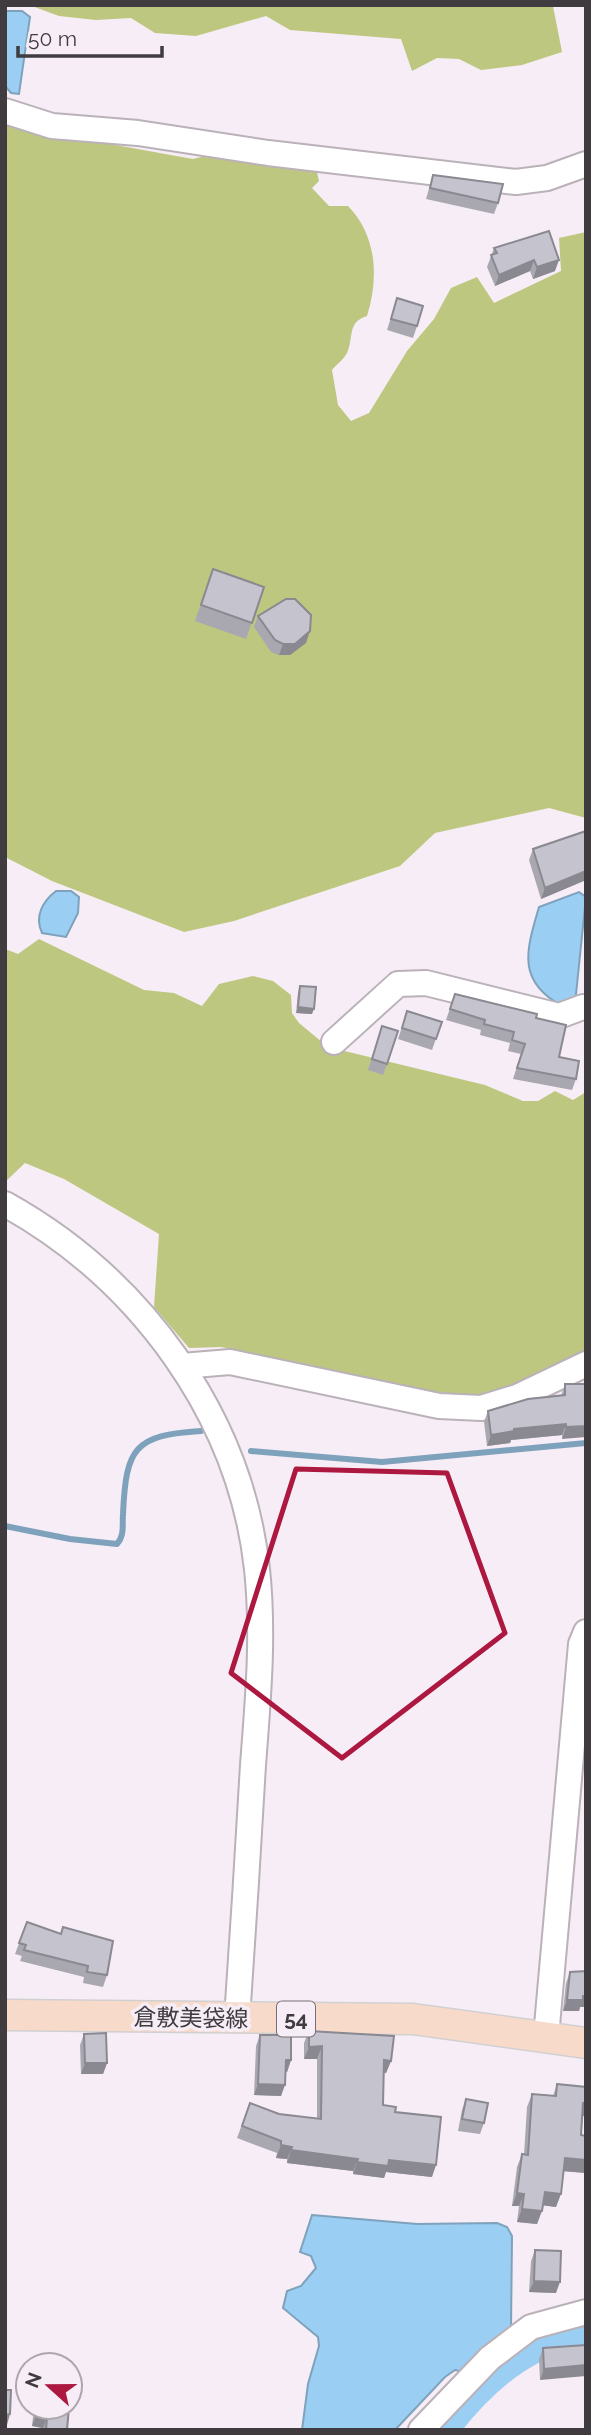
<svg xmlns="http://www.w3.org/2000/svg" width="591" height="2435" viewBox="0 0 591 2435" font-family="Raleway,'Noto Sans JP',sans-serif">
  <rect width="100%" height="100%" fill="#f7edf6"/>
  <g fill="#bec77f">
    <polygon points="29,5 578,5 553,6 562,52 522,65 481,70 459,59 437,58 412,71 401,39 290,30 266,16 196,36 155,33 131,18 96,20 59,16"/>
    <path d="M5 125 193 159 213 154 316 168 319 181 312 188 329 206H348C377 236 379 278 367 316 347 322 354 337 347 353 344 359 336 365 332 370L338 405 351 421 369 413 407 351 434 319 451 288 477 277 494 303 561 271 559 238 586 232V818L549 808 435 833 400 866 234 921 184 932 52 881 5 857Z"/>
    <polygon points="39,939 144,990 174,993 202,1006 219,984 253,976 273,981 291,995 292,1013 299,1023 328,1047 485,1085 523,1101 538,1101 555,1091 573,1100 586,1092 586,1353 520,1386 479,1396 436,1392 221,1347 189,1348 154,1307 159,1234 64,1179 25,1163 5,1182 5,949 18,954"/>
  </g>
  <g fill="#9acef2" stroke="#7fa2bc" stroke-width="2">
    <polygon points="5,11 22,11 30,17 19,94 11,93 5,86"/>
    <path d="M56 891H71L79 897 78 913 66 937 42 933C34 916 43 901 56 891Z"/>
    <path d="M579 892 586 897 575 1004 564 1007C516 982 526 951 539 907Z"/>
    <polygon points="312,2215 417,2224 497,2223 507,2227 512,2236 511,2329 465,2372 455,2370 445,2377 395,2430 302,2430 308,2384 319,2346 318,2337 283,2308 287,2291 301,2286 316,2268 311,2256 300,2252"/>
  </g>
  <g fill="none" stroke-linecap="round" stroke-linejoin="round">
    <g stroke="#7fa2bc" stroke-width="6">
      <polyline points="251,1451 382,1462 586,1443"/>
      <path d="M5 1526 70 1539 117 1544C125 1535 122 1525 123 1514 126 1448 134 1435 201 1431"/>
    </g>
    <path stroke="#9acef2" stroke-width="35" d="M440 2430C479 2379 522 2340 586 2328"/>
    <defs>
      <g id="minor">
        <polyline points="5,111 52,126 138,133 268,153 516,182 547,178 586,164"/>
        <polyline points="334,1042 398,984 426,983 559,1016 583,1007"/>
        <path d="M5 1204C140 1279 240 1415 257 1569 264 1635 258 1700 253 1765 248 1850 243 1934 237 2019"/>
        <polyline points="182,1366 230,1362 439,1406 481,1408 517,1397 586,1364"/>
        <polyline points="546,2037 581,1644 586,1632"/>
        <polyline points="421,2430 490,2358 531,2327 586,2312"/>
      </g>
      <polyline id="major" points="5,2015 413,2019 586,2043"/>
    </defs>
    <use href="#minor" stroke="#bab1b9" stroke-width="28"/>
    <use href="#major" stroke="#d1d0d1" stroke-width="33"/>
    <use href="#minor" stroke="#fff" stroke-width="24"/>
    <use href="#major" stroke="#f8dacb" stroke-width="30"/>
  </g>
  <g fill="#a9a8b1">
    <polygon points="433,175 498,203 494,214 426,199"/>
    <polygon points="549,231 555,271 533,279 530,271 495,286 487,267 494,248"/>
    <polygon points="397,298 417,326 413,338 387,330"/>
    <polygon points="213,569 264,587 246,639 195,621"/>
    <polygon points="258,616 306,643 290,655 279,655 271,652 254,627"/>
    <polygon points="586,831 586,880 541,899 529,860 533,849"/>
    <polygon points="300,986 312,1014 296,1013 298,992"/>
    <polygon points="455,994 536,1018 559,1057 576,1079 572,1090 513,1079 521,1054 508,1051 510,1043 480,1035 481,1030 446,1020"/>
    <polygon points="407,1011 442,1022 432,1050 398,1039"/>
    <polygon points="382,1026 387,1064 383,1075 368,1070"/>
    <polygon points="565,1384 586,1384 562,1439 562,1435 511,1440 510,1443 487,1446 484,1422 488,1411 561,1396"/>
    <polygon points="27,1922 107,1975 103,1987 83,1983 84,1977 20,1961 22,1956 15,1954"/>
    <polygon points="570,1972 580,2007 579,2011 563,2011 566,1983"/>
    <polygon points="309,2031 391,2061 386,2073 384,2073 383,2105 395,2112 432,2177 386,2172 384,2178 353,2174 353,2171 287,2163 287,2159 276,2158 277,2153 237,2138 250,2103 279,2114 317,2119 317,2059 304,2059 304,2043"/>
    <polygon points="84,2034 107,2063 103,2074 81,2074 80,2045"/>
    <polygon points="260,2035 291,2060 287,2072 286,2072 281,2096 254,2095 256,2046"/>
    <polygon points="557,2084 586,2087 586,2116 582,2116 581,2135 586,2173 564,2171 556,2207 543,2205 537,2224 517,2222 519,2206 512,2206 517,2167 522,2154 524,2154 527,2107 532,2094 553,2096"/>
    <polygon points="466,2099 484,2123 480,2134 458,2131 462,2110"/>
    <polygon points="535,2250 556,2293 529,2292 531,2261"/>
    <polygon points="586,2345 540,2380 539,2359 543,2348"/>
    <polygon points="34,2407 69,2407 67,2430 43,2430 43,2428 32,2426"/>
  </g>
  <g fill="#8a8890">
    <polygon points="534,260 530,271 495,286 499,275"/>
    <polygon points="559,260 555,271 533,279 537,267"/>
    <polygon points="310,631 306,643 290,655 279,655 283,644"/>
    <polygon points="586,871 586,880 541,899 545,888"/>
    <polygon points="298,1007 314,1009 312,1014 296,1013"/>
    <polygon points="566,1424 562,1435 511,1440 510,1443 487,1446 491,1435 514,1429"/>
    <polygon points="586,1426 586,1437 562,1439 566,1427"/>
    <polygon points="583,1996 586,1996 586,2007 580,2007 579,2011 563,2011 567,2000"/>
    <polygon points="322,2046 317,2059 304,2059 309,2047"/>
    <polygon points="286,2060 291,2060 287,2072 282,2072"/>
    <polygon points="384,2060 391,2061 386,2073 380,2072"/>
    <polygon points="85,2063 107,2063 103,2074 81,2074"/>
    <polygon points="258,2084 285,2085 281,2096 254,2095"/>
    <polygon points="583,2103 586,2103 586,2116 578,2116"/>
    <polygon points="281,2145 292,2147 287,2159 276,2158"/>
    <polygon points="291,2150 358,2159 353,2171 287,2163"/>
    <polygon points="565,2158 586,2160 586,2173 561,2171"/>
    <polygon points="389,2160 436,2165 432,2177 386,2172 384,2178 353,2174 357,2162"/>
    <polygon points="545,2192 561,2194 556,2207 540,2205"/>
    <polygon points="517,2193 524,2194 519,2206 512,2206"/>
    <polygon points="522,2209 542,2211 537,2224 517,2222"/>
    <polygon points="534,2281 560,2282 556,2293 529,2292"/>
    <polygon points="586,2365 586,2376 540,2380 544,2369"/>
    <polygon points="10,2414 7,2425 5,2425 5,2415"/>
    <polygon points="36,2415 47,2417 43,2428 32,2426"/>
  </g>
  <g fill="#c5c3ce" stroke="#8a8890" stroke-width="2">
    <polygon points="433,175 503,184 498,203 430,188"/>
    <polygon points="549,231 559,260 537,267 534,260 499,275 491,255 497,253 494,248"/>
    <polygon points="397,298 423,306 417,326 391,319"/>
    <polygon points="213,569 264,587 252,623 201,605"/>
    <polygon points="286,599 295,599 311,615 310,631 295,644 283,644 275,640 258,616"/>
    <polygon points="586,831 586,871 545,888 533,849"/>
    <polygon points="300,986 316,987 314,1009 298,1007"/>
    <polygon points="455,994 537,1014 536,1018 566,1025 559,1057 579,1061 576,1079 517,1068 525,1044 512,1040 514,1032 484,1024 485,1020 450,1009"/>
    <polygon points="407,1011 442,1022 436,1039 402,1028"/>
    <polygon points="382,1026 398,1031 387,1064 372,1059"/>
    <polygon points="565,1384 586,1384 586,1426 566,1427 566,1424 514,1429 514,1431 491,1435 488,1411 528,1399 565,1395"/>
    <polygon points="27,1922 61,1934 63,1927 113,1941 107,1975 87,1972 88,1966 24,1950 26,1945 19,1943"/>
    <polygon points="586,1971 586,1996 583,1996 583,2000 567,2000 570,1972"/>
    <polygon points="309,2031 394,2036 391,2061 384,2060 383,2105 396,2107 395,2112 441,2117 436,2165 389,2160 388,2166 357,2162 358,2159 291,2150 292,2147 281,2145 281,2141 242,2126 250,2103 279,2114 321,2119 322,2046 309,2047"/>
    <polygon points="106,2033 107,2063 85,2063 84,2034"/>
    <polygon points="260,2035 291,2035 291,2060 286,2060 285,2085 258,2084"/>
    <polygon points="557,2084 586,2087 586,2103 583,2103 581,2135 586,2136 586,2160 565,2158 561,2194 545,2192 542,2211 522,2209 524,2194 517,2193 522,2154 528,2155 532,2094 556,2096"/>
    <polygon points="466,2099 488,2103 484,2123 462,2119"/>
    <polygon points="535,2250 561,2251 560,2282 534,2281"/>
    <polygon points="586,2345 586,2365 544,2369 543,2348"/>
    <polygon points="5,2390 11,2390 10,2414 5,2415"/>
    <polygon points="37,2407 69,2407 67,2430 46,2430 47,2417 36,2415"/>
  </g>
  <path fill="none" stroke="#ad1840" stroke-width="5" stroke-linejoin="round" d="M296 1469 447 1473 505 1633 342 1758 231 1673Z"/>
  <g text-anchor="middle" stroke-width="7" stroke-linejoin="round" paint-order="stroke">
    <rect fill="#f7edf6" stroke="#767076" stroke-width="2" x="277" y="2001.5" width="38" height="35" rx="5"/>
    <g font-size="21" font-weight="bold" fill="#3f3b3f">
      <text x="296" y="2026">54</text>
    </g>
    <g font-size="23" fill="#3f3b3f" stroke="#f7edf6">
      <text transform="translate(191 2018) rotate(1)" y="8">倉敷美袋線</text>
    </g>
  </g>
  <rect width="591" height="2435" fill="none" stroke="#3f3b3f" stroke-width="14"/>
  <g transform="translate(49 2386) rotate(291)"><circle r="33" fill="#f7edf6" stroke="#ada6ad" stroke-width="2"/>
  <path d="M0-5L12 26L0 18L-12 26Z" fill="#ad1840"/>
  <text y="-10" font-size="19" font-weight="bold" text-anchor="middle" fill="#3f3b3f">N</text>
  </g>
  <path d="M18 46v10h144v-10" fill="none" stroke="#3f3b3f" stroke-width="3.5"/>
  <text x="28" y="46" font-size="21" fill="#3f3b3f" stroke="#f7edf6" stroke-width="5" paint-order="stroke">50 m</text>
</svg>
